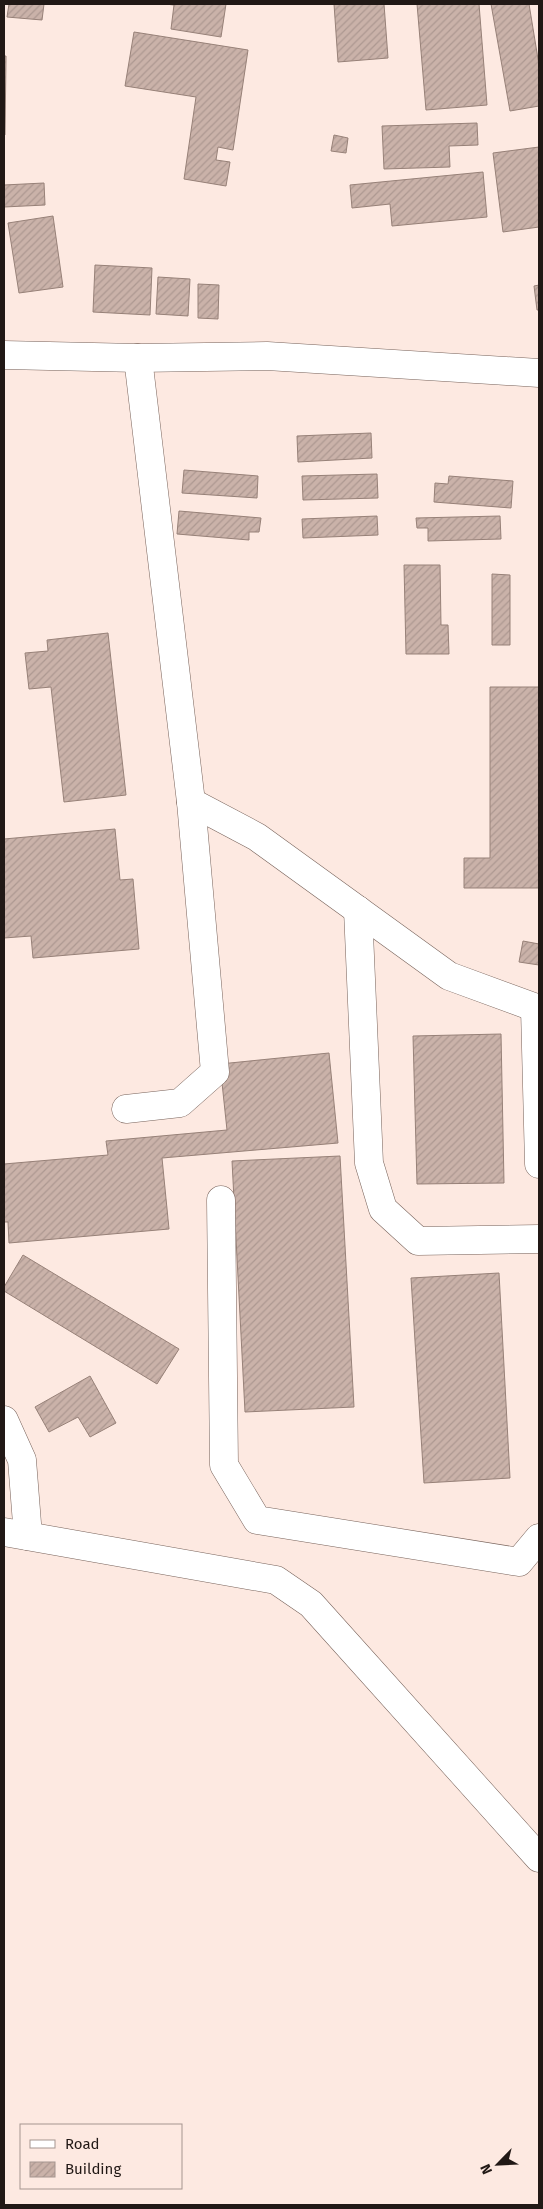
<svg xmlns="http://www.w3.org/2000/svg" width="543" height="2209" viewBox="0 0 543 2209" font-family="'Fira Sans',sans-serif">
  <defs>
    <pattern id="building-hatch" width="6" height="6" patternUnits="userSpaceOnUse" patternTransform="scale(1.25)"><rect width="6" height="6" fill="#cab2a9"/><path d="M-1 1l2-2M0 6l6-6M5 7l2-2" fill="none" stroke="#ad9891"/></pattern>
  </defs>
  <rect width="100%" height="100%" fill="#fde9e1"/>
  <g fill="url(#building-hatch)" stroke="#978178">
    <polygon points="9,4 44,4 42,20 7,17"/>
    <polygon points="165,4 226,4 221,37 171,29 174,5"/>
    <polygon points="334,4 384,4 388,58 338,62"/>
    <polygon points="417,4 479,4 487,105 426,110"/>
    <polygon points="491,4 529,4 539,65 539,106 510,111"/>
    <polygon points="134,32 248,50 233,150 218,147 216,160 230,162 226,186 184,179 196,97 125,86"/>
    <polygon points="4,56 6,56 5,135 4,135"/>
    <polygon points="477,123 478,145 449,146 450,167 384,169 382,126"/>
    <polygon points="334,135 348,138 346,153 331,151"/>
    <polygon points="539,147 539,227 503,232 493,153"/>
    <polygon points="483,172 487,217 392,226 390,204 352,208 350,185"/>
    <polygon points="44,183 45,205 4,207 4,185"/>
    <polygon points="53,216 63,287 19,293 8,223"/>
    <polygon points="95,265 152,268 150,315 93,312"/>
    <polygon points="158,277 190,279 188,316 156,314"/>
    <polygon points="198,284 219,285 218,319 198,318"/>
    <polygon points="539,285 539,310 537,310 534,286"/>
    <polygon points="371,433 372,458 298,462 297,436"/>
    <polygon points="184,470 258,476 257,498 182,493"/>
    <polygon points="377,474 378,498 303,500 302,476"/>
    <polygon points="449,476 513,481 511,508 434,502 435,483 448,484"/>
    <polygon points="179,511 261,518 259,532 249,532 249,540 177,534"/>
    <polygon points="377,516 378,535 303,538 302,519"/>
    <polygon points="500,516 501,539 428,541 428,528 417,528 416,518"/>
    <polygon points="404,565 440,565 441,625 448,625 449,654 406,654"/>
    <polygon points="492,574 510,575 510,645 492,645"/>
    <polygon points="108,633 126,795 64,802 51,687 29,689 25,653 48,651 47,640"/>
    <polygon points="490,687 539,687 539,888 464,888 464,858 490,858"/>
    <polygon points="115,829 120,880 133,879 139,949 33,958 31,936 4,938 4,839"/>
    <polygon points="523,941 539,944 539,965 519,962"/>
    <polygon points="501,1034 504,1183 417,1184 413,1036"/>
    <polygon points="329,1053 338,1143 162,1158 169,1229 9,1243 8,1222 4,1222 4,1164 108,1155 106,1141 227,1130 220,1064"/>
    <polygon points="340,1156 354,1407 245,1412 232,1161"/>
    <polygon points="23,1255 179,1349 157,1384 4,1291 4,1287"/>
    <polygon points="499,1273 510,1478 424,1483 411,1278"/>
    <polygon points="90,1376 116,1423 90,1437 78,1417 49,1432 35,1407"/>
  </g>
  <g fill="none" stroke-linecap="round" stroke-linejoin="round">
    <defs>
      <g id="minor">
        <polyline points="4,355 138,358 267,356 539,373"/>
        <polyline points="191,802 257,837 449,976 539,1009"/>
        <polyline points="358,910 369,1163 383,1209 418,1241 539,1239"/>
        <polyline points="535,1009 539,1164"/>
        <polyline points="126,1109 180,1103 215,1072 191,802 138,358"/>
        <polyline points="221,1200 224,1465 257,1520 519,1562 539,1538"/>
        <polyline points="4,1420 22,1460 28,1536"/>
        <polyline points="4,1532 276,1580 311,1604 539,1858"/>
      </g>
    </defs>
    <use href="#minor" stroke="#78635b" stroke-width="29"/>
    <use href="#minor" stroke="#fff" stroke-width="28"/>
  </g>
  <rect width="543" height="2209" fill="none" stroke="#211815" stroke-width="10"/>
  <rect x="20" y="2124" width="162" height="65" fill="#fde9e1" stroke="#a5958f"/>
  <rect x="30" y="2140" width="25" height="8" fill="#ffffff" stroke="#a5958f"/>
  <text x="65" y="2149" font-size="15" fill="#211815">Road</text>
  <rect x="30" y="2162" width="25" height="15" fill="url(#building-hatch)" stroke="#a5958f"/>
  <text x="65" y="2174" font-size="15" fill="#211815">Building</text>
  <g transform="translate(498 2164) rotate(246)" stroke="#fde9e1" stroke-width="4" paint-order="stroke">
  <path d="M0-4L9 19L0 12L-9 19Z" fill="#211815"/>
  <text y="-8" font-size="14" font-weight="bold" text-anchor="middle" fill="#211815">N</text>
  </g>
</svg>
